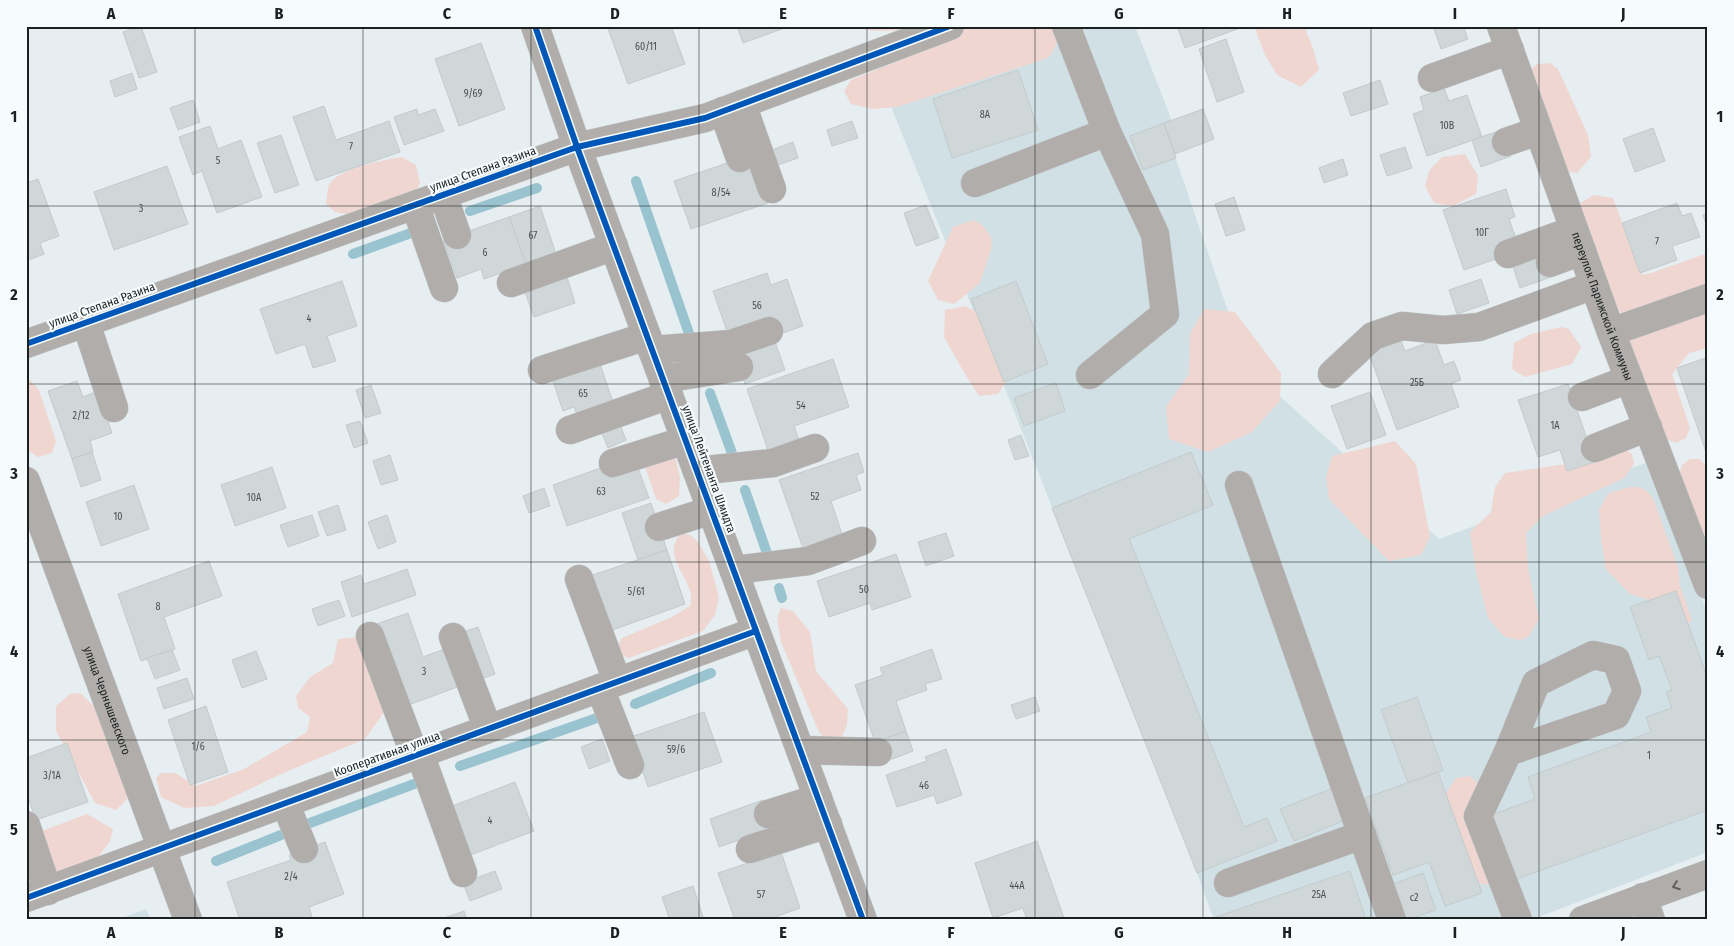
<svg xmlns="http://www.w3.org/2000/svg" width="1734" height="946" viewBox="0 0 1734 946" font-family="'Fira Sans Condensed',sans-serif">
  <rect width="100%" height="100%" fill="#e6eef1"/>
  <g fill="#d0e0e5">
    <polygon points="985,26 1135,26 1172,121 1164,124 1247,367 1439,539 1651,461 1708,615 1708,852 1531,920 1214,920 1197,873 1008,396 875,67"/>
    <polygon points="146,909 151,920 117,920"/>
  </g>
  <g fill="#f0d6d1">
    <polygon points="845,26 917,26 913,30 874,31"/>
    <path d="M964 26H1056C1059 39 1057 48 1048 58L897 107 873 109 851 104 844 91 851 80 918 53 947 32Z"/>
    <polygon points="1254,26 1304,26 1312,45 1319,70 1301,87 1277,75 1265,55"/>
    <polygon points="1550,63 1558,69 1588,135 1591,157 1577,173 1560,170 1527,73 1537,64"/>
    <polygon points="1465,154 1478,176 1476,194 1453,206 1434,203 1425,186 1429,171 1442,157"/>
    <path d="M402 157 416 165 420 184 415 192 352 215 335 212 326 204C327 199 327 190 329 185 338 168 385 160 402 157Z"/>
    <polygon points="1594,195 1613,198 1642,275 1651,273 1708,253 1708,348 1689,353 1672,374 1690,428 1686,438 1676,443 1658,436 1625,357 1626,318 1610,300 1577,220 1580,203"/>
    <polygon points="974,220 982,225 991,237 992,246 980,283 954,304 938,300 928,281 953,227"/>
    <polygon points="965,306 979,313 1009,378 998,394 979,396 966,376 944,337 945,310"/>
    <polygon points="1204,309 1235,312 1281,373 1280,401 1252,432 1208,452 1169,439 1166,407 1189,374 1190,334"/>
    <polygon points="1561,327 1569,329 1581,347 1572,364 1525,377 1512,369 1514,343 1531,334"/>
    <polygon points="26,378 31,381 39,390 56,441 52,453 38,457 26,449"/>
    <polygon points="1395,441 1416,464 1430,537 1421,555 1389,561 1329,499 1326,477 1332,456"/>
    <polygon points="1621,446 1632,454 1634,464 1624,478 1543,516 1526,533 1528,568 1539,619 1528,637 1520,640 1505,637 1488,618 1476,572 1470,532 1491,512 1495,487 1505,473 1579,462"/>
    <polygon points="675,457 680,477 679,496 666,504 656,499 642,458"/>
    <polygon points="1690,459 1700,459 1706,466 1708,471 1708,541 1700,538 1678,479 1682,465"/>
    <path d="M1630 487C1642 486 1648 490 1654 501L1678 567 1680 586 1692 620 1687 625 1675 608 1630 594 1606 569 1601 540 1599 509 1609 493Z"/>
    <path d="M681 533 690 535 698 542 709 561 719 597 715 615 703 631 629 658 619 654 617 646 622 638 672 617 690 606C691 602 691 598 691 594 686 572 662 555 681 533Z"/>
    <polygon points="781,608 793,611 810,632 816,671 848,709 847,725 837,747 828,742 819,732 781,642 777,618"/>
    <polygon points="358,637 385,711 365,739 281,774 214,806 184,808 161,797 156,778 161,773 175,773 196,786 244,769 307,732 310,717 298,708 296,696 310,677 333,663 338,639"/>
    <polygon points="80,693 97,709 116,757 128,798 116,810 95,803 56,731 56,706 70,694"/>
    <polygon points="1469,776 1482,786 1493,885 1481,884 1465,868 1442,799 1456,778"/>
    <polygon points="87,814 113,829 110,841 92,866 57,872 43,862 42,831"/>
  </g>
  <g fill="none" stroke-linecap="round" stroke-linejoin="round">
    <g stroke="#98c3cf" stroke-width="10">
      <polyline points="636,181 693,345"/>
      <polyline points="470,211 537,188"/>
      <polyline points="353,254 411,233"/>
      <polyline points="710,393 733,456"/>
      <polyline points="745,490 769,559"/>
      <polyline points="779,588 782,598"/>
      <polyline points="635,704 711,673"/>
      <polyline points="460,766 597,718"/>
      <polyline points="310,823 422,781"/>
      <polyline points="216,861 281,835"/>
    </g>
  </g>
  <g fill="#d0d7d9" stroke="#c4cacc">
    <polygon points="138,26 141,26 157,72 139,78 123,32"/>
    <polygon points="607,26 671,26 685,64 628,84"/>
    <polygon points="737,26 781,26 782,29 743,43"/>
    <polygon points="1177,26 1240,26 1240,28 1185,48"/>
    <polygon points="1433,26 1463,26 1468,39 1441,49"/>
    <polygon points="1226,39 1244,92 1217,102 1199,49"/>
    <polygon points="481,43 505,109 459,126 435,59"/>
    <polygon points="1018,70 1038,130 952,158 933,99"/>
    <polygon points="132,73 137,89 115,97 110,81"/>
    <polygon points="1380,80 1388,104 1351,116 1343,93"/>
    <polygon points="1444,88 1449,101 1467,95 1482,137 1427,156 1413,114 1424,110 1420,97"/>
    <polygon points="193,100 200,122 178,130 170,108"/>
    <polygon points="324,106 336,140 389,121 400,152 316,181 293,117"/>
    <polygon points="417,109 418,115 435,109 444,131 404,145 394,117"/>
    <polygon points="1203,109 1214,139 1175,154 1164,123"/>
    <polygon points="852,121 858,138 832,146 827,130"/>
    <polygon points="1164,123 1176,158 1143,170 1130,136"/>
    <polygon points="210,126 218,149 241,140 262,197 217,213 202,171 193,175 179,137"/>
    <polygon points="1653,128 1665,161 1635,172 1623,139"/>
    <polygon points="1502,130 1511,156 1481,167 1472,140"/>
    <polygon points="281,135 299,185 275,193 257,143"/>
    <polygon points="793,142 798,158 775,166 769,151"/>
    <polygon points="1405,147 1412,168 1387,176 1380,155"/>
    <polygon points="751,155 768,203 691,229 674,181"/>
    <polygon points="1343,159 1348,175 1324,183 1319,168"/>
    <polygon points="167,166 188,224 114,250 94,192"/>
    <polygon points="38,179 59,236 40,243 44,254 26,261 26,183"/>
    <polygon points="1506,189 1515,217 1509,219 1518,244 1499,258 1464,270 1443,210"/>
    <polygon points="1234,197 1245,230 1226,236 1215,204"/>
    <polygon points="1677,203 1682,216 1691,213 1700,237 1672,246 1677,260 1640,273 1622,223"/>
    <polygon points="926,205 939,238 916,246 904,213"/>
    <polygon points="540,206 556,254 526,264 509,217"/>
    <polygon points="1708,213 1708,229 1703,215"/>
    <polygon points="509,217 526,264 484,279 481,269 457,278 443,240"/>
    <polygon points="1546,251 1554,276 1520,288 1512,263"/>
    <polygon points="767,273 771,285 787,279 803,326 777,335 728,334 713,291"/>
    <polygon points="567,277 575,303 534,317 525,292"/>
    <polygon points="1481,279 1489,303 1457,314 1449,290"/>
    <polygon points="342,281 357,326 327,336 336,361 313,368 305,344 276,354 260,309"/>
    <polygon points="1016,281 1048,364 1004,382 971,299"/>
    <polygon points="1399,336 1405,351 1435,340 1444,365 1454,361 1461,380 1451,384 1459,407 1397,430 1367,348"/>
    <polygon points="774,339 785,370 745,384 734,352"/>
    <polygon points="1708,357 1708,451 1706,452 1677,368"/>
    <polygon points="833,359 849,407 794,426 799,440 768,450 747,389"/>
    <polygon points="600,364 614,405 578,417 574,407 563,411 553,381"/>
    <polygon points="77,381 83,397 98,391 112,433 90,441 93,452 72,459 48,391"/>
    <polygon points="1056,383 1065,411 1024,426 1014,398"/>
    <polygon points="1568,384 1595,462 1567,471 1560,450 1538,457 1518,400"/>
    <polygon points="371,385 381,413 365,418 356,390"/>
    <polygon points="1370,392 1386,435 1347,449 1331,406"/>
    <polygon points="618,419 626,440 608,448 599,426"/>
    <polygon points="360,421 368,443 354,448 346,425"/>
    <polygon points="1021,435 1029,456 1015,460 1008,440"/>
    <polygon points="92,452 101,480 81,487 72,459"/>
    <polygon points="1191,452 1213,505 1129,539 1244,827 1267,818 1277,841 1197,873 1052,508"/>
    <polygon points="858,453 864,472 856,475 861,490 831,501 842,534 803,548 779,480"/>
    <polygon points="390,455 398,480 381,485 373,461"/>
    <polygon points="606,466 610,478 638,468 649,498 567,526 553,485"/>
    <polygon points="272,467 286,508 235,526 221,485"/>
    <polygon points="134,485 149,529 101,546 86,502"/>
    <polygon points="544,488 550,506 529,513 523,496"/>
    <polygon points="651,503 667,550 638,560 622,513"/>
    <polygon points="338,505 346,530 327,536 318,512"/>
    <polygon points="312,515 319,536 288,547 280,525"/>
    <polygon points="387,515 396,542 378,549 368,522"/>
    <polygon points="946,533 954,556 926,566 918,542"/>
    <polygon points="667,550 685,604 607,632 587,577"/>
    <polygon points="896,554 911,597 872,610 870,603 829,617 817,581"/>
    <polygon points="209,561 222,596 164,617 175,649 141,661 118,594"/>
    <polygon points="407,569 416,595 352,617 341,582 361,575 364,584"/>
    <polygon points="1676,591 1708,679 1708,810 1514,880 1491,815 1535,799 1528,777 1651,732 1646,717 1672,708 1666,692 1672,690 1659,656 1649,660 1630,607"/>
    <polygon points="339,600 345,616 318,626 312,609"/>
    <polygon points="408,613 423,657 450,647 460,686 403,707 374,625"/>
    <polygon points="478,627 495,674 475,681 458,634"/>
    <polygon points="932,649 942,679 925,684 927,690 896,701 906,731 875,742 855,685 883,675 880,668"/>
    <polygon points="172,650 180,670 155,679 147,658"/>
    <polygon points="256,651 267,679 242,688 232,660"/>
    <polygon points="187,678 194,699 164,709 157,688"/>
    <polygon points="1035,697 1040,711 1016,719 1011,705"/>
    <polygon points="1417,697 1443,770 1408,783 1381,710"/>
    <polygon points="206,706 228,772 190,785 168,720"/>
    <polygon points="704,712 722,762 648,787 631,737"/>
    <polygon points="906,731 913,751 882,763 875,742"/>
    <polygon points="602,739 610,761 589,769 581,747"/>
    <polygon points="67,743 88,802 36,820 26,792 26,758"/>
    <polygon points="946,749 962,795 937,804 934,795 897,807 886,775 927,761 925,757"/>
    <polygon points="1438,772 1482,893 1445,906 1429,862 1393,875 1365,798"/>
    <polygon points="515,782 534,831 465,857 447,808"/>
    <polygon points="1333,788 1345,820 1294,841 1280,809"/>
    <polygon points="763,800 773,828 719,847 710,819"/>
    <polygon points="1037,841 1064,918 1058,920 1027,920 1023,908 993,918 975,863"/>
    <polygon points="325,842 344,894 309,907 313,920 240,920 227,882 291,860 289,855"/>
    <polygon points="781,852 800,908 767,920 735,920 718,873"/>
    <polygon points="495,871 502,889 470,901 463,883"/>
    <polygon points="1350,871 1366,920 1214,920 1213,918"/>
    <polygon points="1423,873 1436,910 1406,920 1393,884"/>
    <polygon points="693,886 704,920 670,920 662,897"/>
    <polygon points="464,911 467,920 441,920 441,919"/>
  </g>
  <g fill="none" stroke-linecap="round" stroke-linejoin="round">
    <defs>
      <g id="minor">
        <polyline points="535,26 577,147 863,920"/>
        <path id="s1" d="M1501 26 1611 332 1708 585"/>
        <polyline points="1432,78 1510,50"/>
        <polyline points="742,104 772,189"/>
        <polyline points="723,111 740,158"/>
        <polyline points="1506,142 1538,131"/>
        <polyline points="975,183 1107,132 1066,26"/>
        <polyline points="443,195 457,235"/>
        <polyline points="415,205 444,288"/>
        <polyline points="1508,254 1574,230"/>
        <polyline points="1550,263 1582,251"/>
        <polyline points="511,283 614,246"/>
        <polyline points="86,323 114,408"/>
        <polyline points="1611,332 1708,298"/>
        <polyline points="26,344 577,147 705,118 950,26"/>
        <polyline points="652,350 731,344 769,331"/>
        <polyline points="542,370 647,336"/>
        <polyline points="1332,374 1373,336 1402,326 1443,330 1479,327 1594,285"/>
        <polyline points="1090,375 1165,314 1155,234 1107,132"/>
        <polyline points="663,379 739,367"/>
        <polyline points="1582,397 1629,379"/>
        <polyline points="570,430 669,395"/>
        <polyline points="1595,448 1648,427"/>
        <polyline points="613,463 686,440"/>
        <polyline points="697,471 773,463 815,448"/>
        <path id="s2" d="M26 481 188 920"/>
        <polyline points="1239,485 1392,920"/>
        <polyline points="659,527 712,510"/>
        <polyline points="734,570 808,561 862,541"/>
        <polyline points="579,579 617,681"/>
        <polyline points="370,636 415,756"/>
        <polyline points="453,637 488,729"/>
        <polyline points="600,688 630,765"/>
        <polyline points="800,750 878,752"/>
        <polyline points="1508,752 1616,715 1627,691 1616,660 1593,655 1536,683 1508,752 1478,816 1518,920"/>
        <polyline points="420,754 463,873"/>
        <polyline points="285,803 304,849"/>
        <polyline points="768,814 818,798"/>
        <polyline points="26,825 48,891"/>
        <polyline points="750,849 828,824"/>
        <polyline points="1228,883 1362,835"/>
        <polyline points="1643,897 1651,920"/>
        <polyline points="26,898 756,631"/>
        <polyline points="1583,920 1708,874"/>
      </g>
    </defs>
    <use href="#minor" stroke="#c2c8cb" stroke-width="29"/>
    <use href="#minor" stroke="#b0adab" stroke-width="28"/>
    <defs>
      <g id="cycleway">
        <polyline points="535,26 577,147 863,920"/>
        <polyline points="26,344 577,147 705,118 950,26"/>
        <polyline points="26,898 756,631"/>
      </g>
    </defs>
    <use href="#cycleway" stroke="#f6fcfe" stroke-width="9"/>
    <use href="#cycleway" stroke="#0057b8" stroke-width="6"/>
  </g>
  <defs><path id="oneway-chevron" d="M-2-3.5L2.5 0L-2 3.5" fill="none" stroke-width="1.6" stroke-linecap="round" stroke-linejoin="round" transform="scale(1.25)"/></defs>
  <use stroke="#5e5f5f" href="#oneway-chevron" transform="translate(1676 886) rotate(160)"/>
  <path fill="none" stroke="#1b2021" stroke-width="1" stroke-opacity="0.55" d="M195 26V920M363 26V920M531 26V920M699 26V920M867 26V920M1035 26V920M1203 26V920M1371 26V920M1539 26V920M26 206H1708M26 384H1708M26 562H1708M26 740H1708"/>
  <g text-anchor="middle" stroke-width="4.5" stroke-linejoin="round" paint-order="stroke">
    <g font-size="10" fill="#494f50">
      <text x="646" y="50">60/11</text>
      <text x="473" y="97">9/69</text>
      <text x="985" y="118">8А</text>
      <text x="1447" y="129">10В</text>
      <text x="351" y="150">7</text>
      <text x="218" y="164">5</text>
      <text x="721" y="196">8/54</text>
      <text x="141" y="212">3</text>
      <text x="1482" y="236">10Г</text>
      <text x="533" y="239">67</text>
      <text x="1657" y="245">7</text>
      <text x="485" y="256">6</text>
      <text x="757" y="309">56</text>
      <text x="309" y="322">4</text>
      <text x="1417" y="386">25Б</text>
      <text x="583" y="397">65</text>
      <text x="801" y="409">54</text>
      <text x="81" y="419">2/12</text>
      <text x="1555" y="429">1А</text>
      <text x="601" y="495">63</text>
      <text x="815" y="500">52</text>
      <text x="254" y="501">10А</text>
      <text x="118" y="520">10</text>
      <text x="864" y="593">50</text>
      <text x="636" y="595">5/61</text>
      <text x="158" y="610">8</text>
      <text x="424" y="675">3</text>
      <text x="198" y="750">1/6</text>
      <text x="676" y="753">59/6</text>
      <text x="1649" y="759">1</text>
      <text x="52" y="779">3/1А</text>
      <text x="924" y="789">46</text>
      <text x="490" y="824">4</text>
      <text x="291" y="880">2/4</text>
      <text x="1017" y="889">44А</text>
      <text x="761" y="898">57</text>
      <text x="1319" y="898">25А</text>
      <text x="1414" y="901">с2</text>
    </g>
    <g font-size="12" fill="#1b2021" stroke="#f6fcfe">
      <text transform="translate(483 169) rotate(-20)" y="4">улица Степана Разина</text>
      <text transform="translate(102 305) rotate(-20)" y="4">улица Степана Разина</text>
      <text dy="4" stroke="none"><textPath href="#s1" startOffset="298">переулок Парижской Коммуны</textPath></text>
      <text transform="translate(709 469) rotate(70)" y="4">улица Лейтенанта Шмидта</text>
      <text dy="4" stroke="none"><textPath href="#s2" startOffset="234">улица Чернышевского</textPath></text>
      <text transform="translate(387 754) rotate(-20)" y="4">Кооперативная улица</text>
    </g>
  </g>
  <rect width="1734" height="946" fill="none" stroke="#f6fcfe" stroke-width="55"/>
  <rect x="28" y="28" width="1678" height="890" fill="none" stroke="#1b2021" stroke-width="2"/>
  <g font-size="16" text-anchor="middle" font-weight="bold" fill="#1b2021">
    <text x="111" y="19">A</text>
    <text x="279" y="19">B</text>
    <text x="447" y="19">C</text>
    <text x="615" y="19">D</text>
    <text x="783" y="19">E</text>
    <text x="951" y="19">F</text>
    <text x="1119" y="19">G</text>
    <text x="1287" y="19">H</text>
    <text x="1455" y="19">I</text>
    <text x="1623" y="19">J</text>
    <text x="14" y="122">1</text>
    <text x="1720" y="122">1</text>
    <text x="14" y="300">2</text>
    <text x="1720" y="300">2</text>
    <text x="14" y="479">3</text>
    <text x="1720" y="479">3</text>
    <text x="14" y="657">4</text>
    <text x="1720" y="657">4</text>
    <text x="14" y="835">5</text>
    <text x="1720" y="835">5</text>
    <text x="111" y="938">A</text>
    <text x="279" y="938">B</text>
    <text x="447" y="938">C</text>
    <text x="615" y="938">D</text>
    <text x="783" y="938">E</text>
    <text x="951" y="938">F</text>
    <text x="1119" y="938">G</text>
    <text x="1287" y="938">H</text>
    <text x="1455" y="938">I</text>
    <text x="1623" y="938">J</text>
  </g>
</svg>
